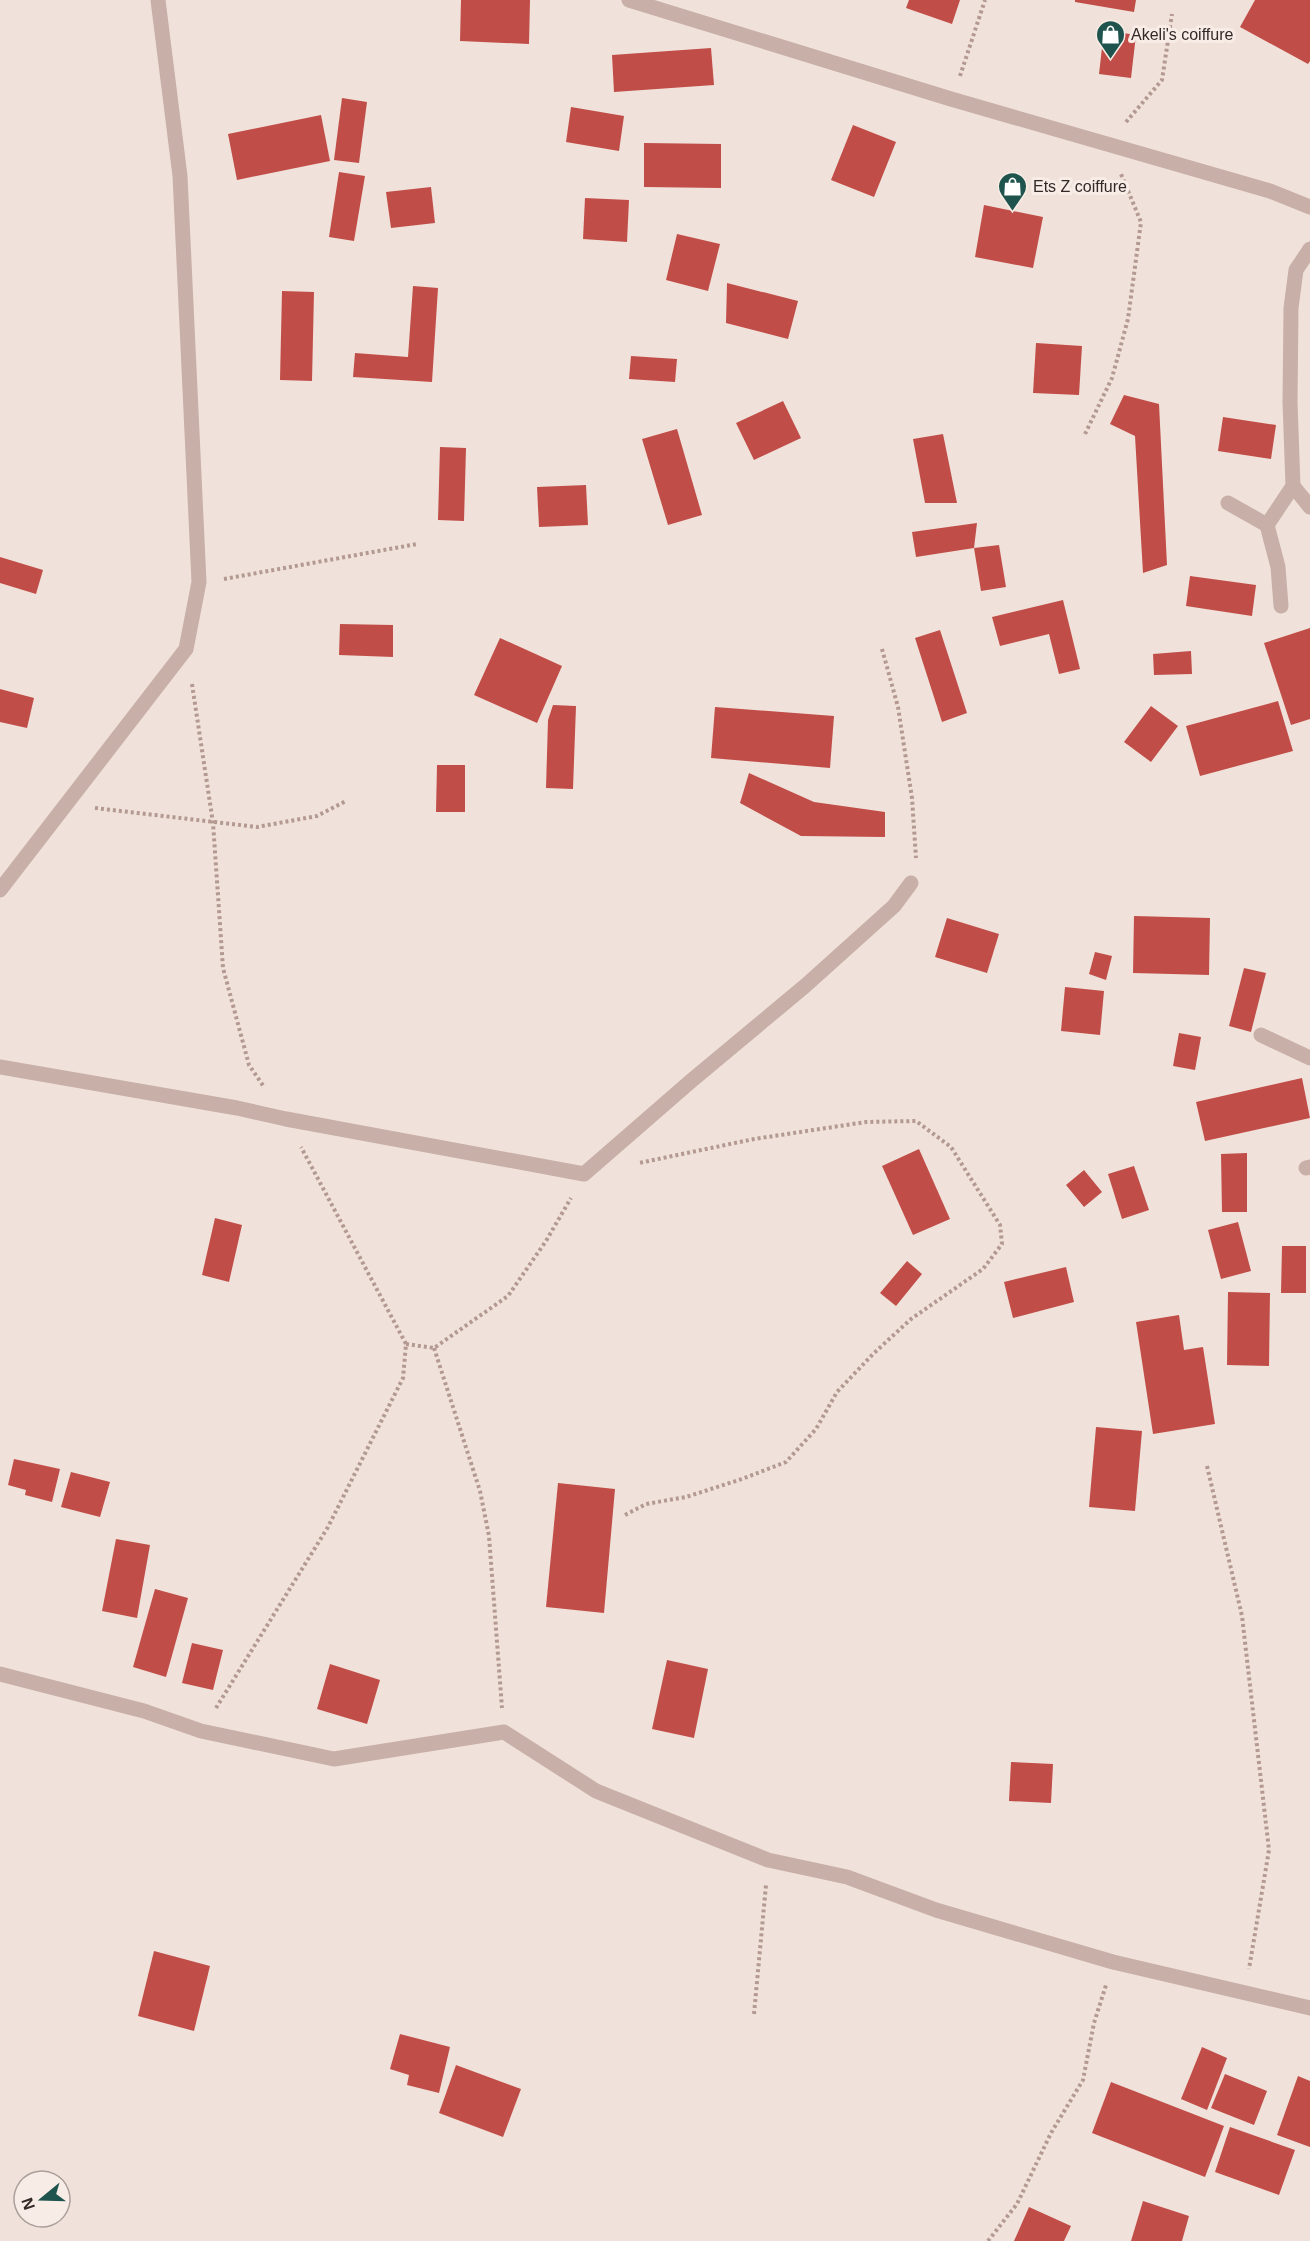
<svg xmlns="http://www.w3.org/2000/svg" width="1310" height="2241" viewBox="0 0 1310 2241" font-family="Arial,sans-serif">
  <rect width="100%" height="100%" fill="#f0e2da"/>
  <g fill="#c14d48">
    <polygon points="461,0 530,0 529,44 460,41"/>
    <polygon points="909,0 960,0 952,24 906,8"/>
    <polygon points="1075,0 1136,0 1134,12 1075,2"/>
    <polygon points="1255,0 1310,0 1310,61 1308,64 1240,27"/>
    <polygon points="1104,30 1136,35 1131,78 1099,74"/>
    <polygon points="711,48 714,85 614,92 612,55"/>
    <polygon points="342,98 367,102 359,163 334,160"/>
    <polygon points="571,107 624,116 619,151 566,142"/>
    <polygon points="321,115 330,161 237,180 228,134"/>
    <polygon points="853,125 896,142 874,197 831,180"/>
    <polygon points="644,143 721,144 721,188 644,187"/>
    <polygon points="339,172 365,176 354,241 329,237"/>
    <polygon points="431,187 435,223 391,228 386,192"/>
    <polygon points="585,198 629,200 627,242 583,239"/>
    <polygon points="984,205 1043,217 1033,268 975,257"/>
    <polygon points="677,234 720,244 708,291 666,280"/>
    <polygon points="727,283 798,301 788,339 726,323"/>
    <polygon points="413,286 438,288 432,382 353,377 355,353 408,357"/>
    <polygon points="282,291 314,292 312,381 280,380"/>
    <polygon points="1036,343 1082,346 1079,395 1033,393"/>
    <polygon points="631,356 677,359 675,382 629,379"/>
    <polygon points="1124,395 1159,404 1167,565 1143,573 1135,436 1110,424"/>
    <polygon points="783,401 801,438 754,460 736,423"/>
    <polygon points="1223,417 1276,425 1271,459 1218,451"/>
    <polygon points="677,429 702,515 668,525 642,439"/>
    <polygon points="943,434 957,503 925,503 913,439"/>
    <polygon points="440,447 466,448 464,521 438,520"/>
    <polygon points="586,485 588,525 539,527 537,487"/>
    <polygon points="977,523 974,548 916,557 912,532"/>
    <polygon points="999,545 1006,587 981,591 974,548"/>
    <polygon points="0,557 43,570 36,594 0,583"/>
    <polygon points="1190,576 1256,585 1252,616 1186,606"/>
    <polygon points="1063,600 1080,669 1059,674 1049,634 1000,646 992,617"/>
    <polygon points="340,624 393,625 393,657 339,655"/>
    <polygon points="1310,628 1310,719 1291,725 1264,643"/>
    <polygon points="940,630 967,713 942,722 915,638"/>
    <polygon points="500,638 562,666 537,723 474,695"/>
    <polygon points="1191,651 1192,674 1154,675 1153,654"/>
    <polygon points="0,689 34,698 27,728 0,722"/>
    <polygon points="1278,701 1293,751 1200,776 1186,726"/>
    <polygon points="553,705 576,706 573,789 546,788 548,720"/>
    <polygon points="1151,706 1178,726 1151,762 1124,742"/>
    <polygon points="715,707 834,716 830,768 711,758"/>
    <polygon points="437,765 465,765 465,812 436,812"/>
    <polygon points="749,773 814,802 885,812 885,837 801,836 740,803"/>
    <polygon points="1134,916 1210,918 1209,975 1133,973"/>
    <polygon points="947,918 999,934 987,973 935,957"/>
    <polygon points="1095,952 1112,956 1106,980 1089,974"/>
    <polygon points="1244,968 1266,973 1251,1032 1229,1026"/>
    <polygon points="1065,987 1104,991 1100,1035 1061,1031"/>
    <polygon points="1179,1033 1201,1037 1195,1070 1173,1066"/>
    <polygon points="1302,1078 1310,1118 1205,1141 1196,1102"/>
    <polygon points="919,1149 950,1219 913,1235 882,1166"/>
    <polygon points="1247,1153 1247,1212 1222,1212 1221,1154"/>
    <polygon points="1134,1166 1149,1210 1122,1219 1108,1174"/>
    <polygon points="1084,1170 1102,1192 1084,1207 1066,1185"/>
    <polygon points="215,1218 242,1225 229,1282 202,1275"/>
    <polygon points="1238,1222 1251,1271 1221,1279 1208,1230"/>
    <polygon points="1282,1246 1306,1246 1306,1293 1281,1293"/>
    <polygon points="907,1261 922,1274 896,1306 880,1293"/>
    <polygon points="1066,1267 1074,1302 1013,1318 1004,1282"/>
    <polygon points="1228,1292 1270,1293 1269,1366 1227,1365"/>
    <polygon points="1179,1315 1184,1350 1203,1347 1215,1424 1153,1434 1136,1322"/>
    <polygon points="1096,1427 1142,1431 1135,1511 1089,1507"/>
    <polygon points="14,1459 60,1469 52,1502 25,1495 26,1490 8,1485"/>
    <polygon points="71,1472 110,1482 100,1517 61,1507"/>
    <polygon points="558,1483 615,1489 604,1613 546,1607"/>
    <polygon points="116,1539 150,1545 137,1618 102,1611"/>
    <polygon points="155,1589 188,1598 166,1677 133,1667"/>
    <polygon points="192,1643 223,1650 213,1690 182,1683"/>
    <polygon points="667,1660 708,1669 694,1738 652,1729"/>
    <polygon points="330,1664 380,1680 367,1724 317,1709"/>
    <polygon points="1011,1762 1053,1764 1051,1803 1009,1801"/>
    <polygon points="154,1951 210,1966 194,2031 138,2016"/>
    <polygon points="400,2034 450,2047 439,2093 407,2085 409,2075 390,2069"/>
    <polygon points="1202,2047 1227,2058 1207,2110 1181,2099"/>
    <polygon points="456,2065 521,2089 503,2137 439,2113"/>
    <polygon points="1225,2074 1267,2091 1254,2125 1211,2108"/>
    <polygon points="1298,2076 1310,2081 1310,2147 1277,2135"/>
    <polygon points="1111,2082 1224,2126 1205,2177 1092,2133"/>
    <polygon points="1230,2127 1295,2150 1279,2195 1215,2172"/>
    <polygon points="1143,2201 1189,2216 1182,2241 1131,2241"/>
    <polygon points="1029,2207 1071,2226 1064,2241 1014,2241"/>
  </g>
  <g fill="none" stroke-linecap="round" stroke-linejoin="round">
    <g stroke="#b39991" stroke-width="4" stroke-dasharray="3 3" stroke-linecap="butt">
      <polyline points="960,76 985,0"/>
      <polyline points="1126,122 1162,80 1172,14"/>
      <polyline points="1085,434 1112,378 1128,319 1141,222 1121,174"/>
      <polyline points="224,579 417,544"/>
      <polyline points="882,649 898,707 912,798 916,858"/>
      <polyline points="192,684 213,823 223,968 249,1065 264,1087"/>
      <polyline points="95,808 257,827 317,816 346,801"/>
      <polyline points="406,1344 434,1348 508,1296 546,1241 571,1198"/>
      <polyline points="434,1348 480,1491 489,1536 502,1708"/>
      <polyline points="1207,1466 1242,1616 1269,1850 1249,1969"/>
      <polyline points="625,1515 646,1504 686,1497 742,1479 786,1462 816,1429 837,1392 873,1354 911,1319 983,1269 1002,1244 1000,1225 951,1147 916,1121 866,1122 754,1139 639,1163"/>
      <polyline points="216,1708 328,1527 403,1378 406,1344 301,1147"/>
      <polyline points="754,2014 766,1885"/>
      <polyline points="988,2241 1017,2204 1051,2133 1083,2080 1094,2023 1106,1985"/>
    </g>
    <g stroke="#c8afa7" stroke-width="15">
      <polyline points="629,0 951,99 1270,191 1310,207"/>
      <polyline points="1293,486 1310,507"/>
      <polyline points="1228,503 1267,525 1278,567 1281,606"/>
      <polyline points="1267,525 1293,486 1290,402 1291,308 1296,270 1310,249"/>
      <polyline points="0,890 186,649 199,582 180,176 158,0"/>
      <polyline points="1261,1035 1310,1058"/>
      <polyline points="0,1067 237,1108 286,1119 584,1174 691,1081 805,986 894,906 911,883"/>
      <polyline points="1306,1168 1310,1167"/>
      <polyline points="0,1674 144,1711 201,1731 334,1759 504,1732 596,1791 768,1860 847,1877 936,1910 1113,1962 1310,2008"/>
    </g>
  </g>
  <defs>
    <symbol id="shop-pin" viewBox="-11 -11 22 30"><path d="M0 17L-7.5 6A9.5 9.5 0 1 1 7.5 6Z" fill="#1e544d" stroke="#f8ece6"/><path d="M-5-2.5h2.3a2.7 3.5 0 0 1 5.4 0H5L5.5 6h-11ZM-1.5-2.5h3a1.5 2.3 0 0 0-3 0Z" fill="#fff"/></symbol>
  </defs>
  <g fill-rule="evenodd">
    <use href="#shop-pin" x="1094" y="18" width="33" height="45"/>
    <use href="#shop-pin" x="996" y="170" width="33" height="45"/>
  </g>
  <g text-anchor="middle" stroke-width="6" stroke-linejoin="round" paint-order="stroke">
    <g font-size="16" fill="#342927" stroke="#f8ece6" text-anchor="start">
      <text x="1131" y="40">Akeli's coiffure</text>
      <text x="1033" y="192">Ets Z coiffure</text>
    </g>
  </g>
  <g transform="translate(42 2199) rotate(251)"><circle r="28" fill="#f8ece6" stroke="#aa9e9a" stroke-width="1.5"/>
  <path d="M0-4.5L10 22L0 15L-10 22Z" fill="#1e544d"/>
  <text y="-9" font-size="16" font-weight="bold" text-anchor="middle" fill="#342927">N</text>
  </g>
</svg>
